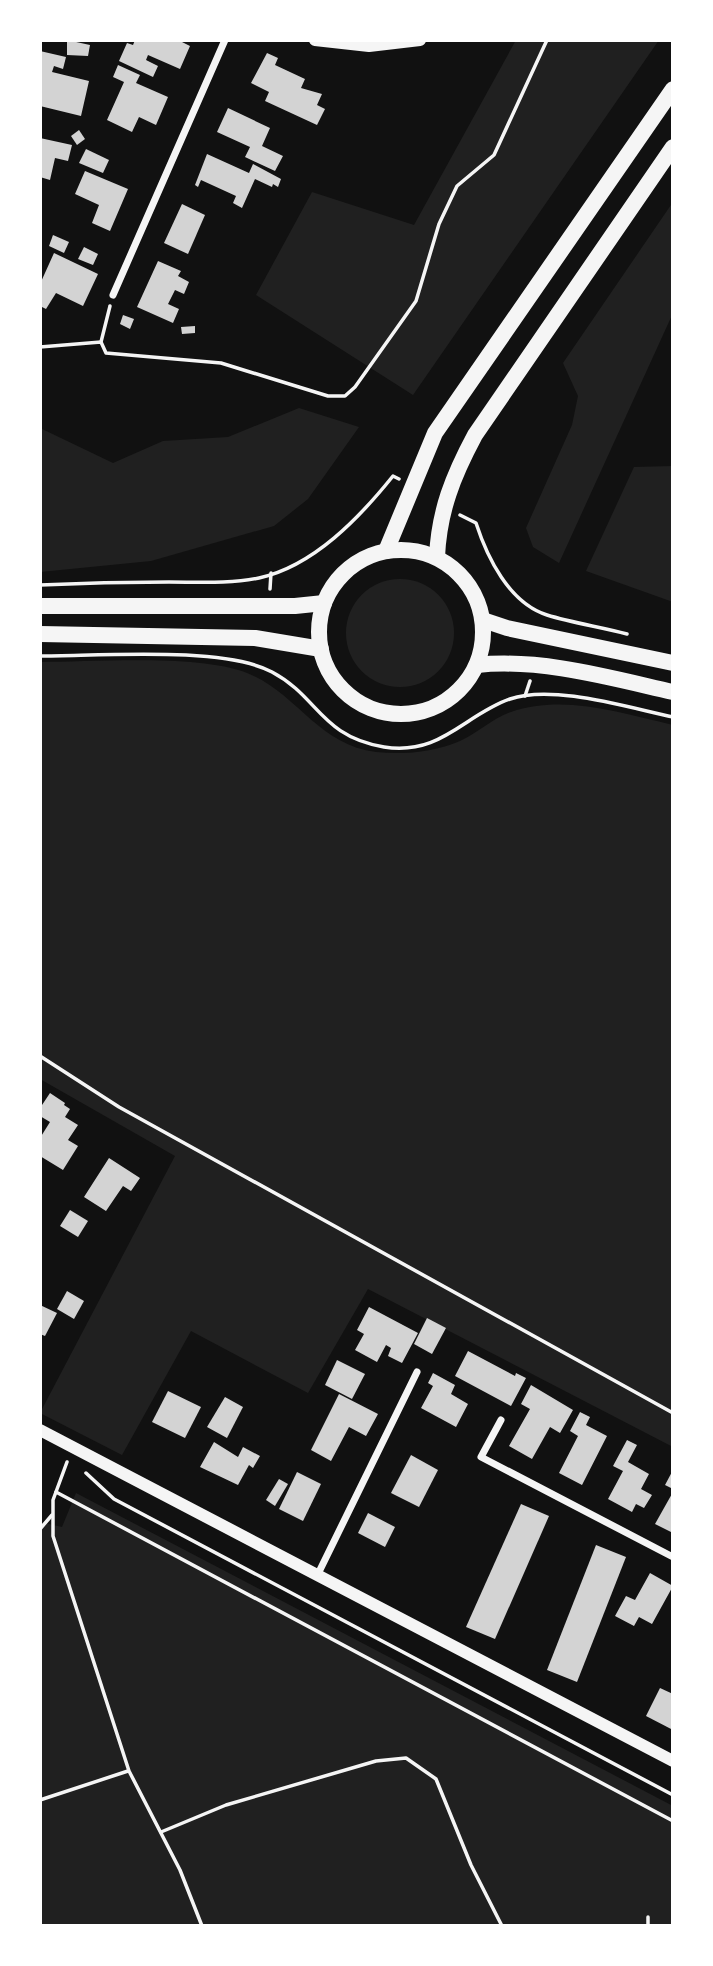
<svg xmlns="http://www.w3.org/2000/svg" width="713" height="1966" viewBox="0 0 713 1966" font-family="'Playfair Display',serif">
  <rect width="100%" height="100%" fill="#111"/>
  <g fill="#202020">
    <polygon points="516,40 659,40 413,395 256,295 312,192 414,225"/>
    <polygon points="673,202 673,313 559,563 533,547 526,528 572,425 578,396 563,363"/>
    <polygon points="299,408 359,427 308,499 274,526 151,561 40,572 40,428 113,463 163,441 228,437"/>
    <polygon points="673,466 673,602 586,571 634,467"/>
    <circle cx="400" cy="633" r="54"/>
    <path d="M40 662C95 662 199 654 247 673 297 693 318 745 376 752 404 755 434 752 460 741 478 733 493 718 511 712 564 694 620 713 673 725V1447L368 1289 308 1393 191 1331 122 1455 40 1413 175 1156 40 1079Z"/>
    <polygon points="76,1493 673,1806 673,1926 40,1926 40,1522 62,1527"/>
  </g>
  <g fill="#d3d3d3">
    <polygon points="67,40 90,45 88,56 67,55"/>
    <polygon points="135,40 178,40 190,46 180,69 148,55 146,60 158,66 153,77 119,61 127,43 133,45"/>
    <polygon points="40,51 66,57 63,69 54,66 52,72 89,81 81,116 40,106"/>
    <polygon points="267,53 278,58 275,65 305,79 301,88 322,94 317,105 325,109 317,125 265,101 269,92 251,83"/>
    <polygon points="118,65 140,75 136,83 168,97 156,125 139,117 132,132 107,120 124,82 113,77"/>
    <polygon points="228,108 270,128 262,146 283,156 275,171 245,157 250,147 217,132"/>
    <polygon points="79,130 85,139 77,145 71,136"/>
    <polygon points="40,138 72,145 68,161 55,158 50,180 40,177"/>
    <polygon points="86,149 109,160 103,173 79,163"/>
    <polygon points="207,154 249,173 253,164 281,179 278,187 273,184 272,187 255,179 242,208 233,203 236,196 201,180 198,187 195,185"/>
    <polygon points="85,171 128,189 110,231 92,223 99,205 75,194"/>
    <polygon points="182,204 205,215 188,254 164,243"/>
    <polygon points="53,235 69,242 64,253 49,246"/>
    <polygon points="84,247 98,254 93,265 78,259"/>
    <polygon points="54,253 98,274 83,306 56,293 46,309 40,306 40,284"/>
    <polygon points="158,261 181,271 178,276 189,282 184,294 175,290 168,304 179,309 173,323 137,307"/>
    <polygon points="123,315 134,319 130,329 120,324"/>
    <polygon points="195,326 195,333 182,334 181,327"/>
    <polygon points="50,1093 65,1103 64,1105 70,1109 65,1117 78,1125 68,1140 78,1146 63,1170 40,1156 40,1138 50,1122 40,1116 40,1108"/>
    <polygon points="109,1158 140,1178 131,1191 123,1186 106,1211 84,1197"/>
    <polygon points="70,1210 88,1221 78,1237 60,1226"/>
    <polygon points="67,1291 84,1301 74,1319 57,1309"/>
    <polygon points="40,1305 57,1313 45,1336 40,1334"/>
    <polygon points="369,1307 418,1333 402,1363 388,1356 391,1348 386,1345 377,1362 355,1350 364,1334 357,1330"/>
    <polygon points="427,1318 446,1328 432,1354 414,1344"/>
    <polygon points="468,1351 515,1376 516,1373 526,1378 511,1406 455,1376"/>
    <polygon points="337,1360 365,1374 352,1399 325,1385"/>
    <polygon points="433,1373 455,1385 451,1394 468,1404 456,1427 421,1408 433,1386 428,1383"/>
    <polygon points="531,1385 573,1410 560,1433 550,1427 532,1459 509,1446 530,1409 521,1404"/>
    <polygon points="168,1391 201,1407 185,1438 152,1422"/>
    <polygon points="339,1394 378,1414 366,1436 349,1427 331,1461 311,1450"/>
    <polygon points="225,1397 243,1407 227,1438 207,1427"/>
    <polygon points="580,1412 590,1417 586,1425 607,1436 582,1485 559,1473 578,1436 570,1431"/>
    <polygon points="627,1440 637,1445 628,1462 649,1474 641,1489 652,1495 644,1508 636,1504 632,1512 608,1499 623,1471 613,1466"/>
    <polygon points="214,1442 238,1457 243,1447 260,1456 253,1468 249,1465 238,1485 200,1467"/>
    <polygon points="411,1455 438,1470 419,1507 391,1493"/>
    <polygon points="673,1470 673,1489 665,1485"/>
    <polygon points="297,1472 321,1484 303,1521 279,1509"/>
    <polygon points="279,1479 288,1484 275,1506 266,1500"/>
    <polygon points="673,1492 673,1533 655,1524"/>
    <polygon points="521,1504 549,1516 495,1639 466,1627"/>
    <polygon points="368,1513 395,1527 385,1547 358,1533"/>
    <polygon points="596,1545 626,1557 577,1682 547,1670"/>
    <polygon points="650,1573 673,1586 652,1624 639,1617 634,1626 615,1616 626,1596 635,1600"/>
    <polygon points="660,1688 673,1694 673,1730 646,1716"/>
  </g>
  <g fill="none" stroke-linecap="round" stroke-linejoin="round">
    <g stroke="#f5f5f5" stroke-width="3.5">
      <polyline points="101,342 110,306"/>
      <polyline points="40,347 101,342 106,353 221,363 328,396 345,396 355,387 416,301 439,224 457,186 494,155 547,40"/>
      <path d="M460 515 476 523C487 557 509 603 547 615 573 623 601 627 627 634"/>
      <path d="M40 585C83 583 126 582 169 582 198 582 230 584 259 578 314 566 360 517 393 476L399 479"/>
      <polyline points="270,589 271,573"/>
      <path d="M40 656C99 656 224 646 272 672 319 697 320 736 384 747 441 756 464 715 510 699 553 684 629 708 673 717"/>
      <polyline points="525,696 530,681"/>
      <polyline points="40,1056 119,1107 673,1413"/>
      <polyline points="67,1462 53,1500 53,1536 129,1771 180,1870 202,1926"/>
      <polyline points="86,1473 114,1499 673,1795"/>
      <polyline points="56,1492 673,1821"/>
      <polyline points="40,1529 52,1515"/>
      <polyline points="40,1800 128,1771"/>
      <polyline points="161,1832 226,1805 376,1761 406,1758 436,1779 471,1865 502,1926"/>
      <polyline points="648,1926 648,1917"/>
    </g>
    <g stroke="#f5f5f5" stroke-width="7">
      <polyline points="113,295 225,40"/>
      <polyline points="501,1420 481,1457 673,1557"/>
      <polyline points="317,1576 417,1372"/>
    </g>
    <g stroke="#f5f5f5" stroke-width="12">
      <polyline points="315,40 369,46 420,40"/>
      <polyline points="40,1430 673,1761"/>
    </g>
    <g stroke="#f5f5f5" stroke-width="16">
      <circle cx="401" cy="632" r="82"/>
      <polyline points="386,551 435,433 673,89"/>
      <path d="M437 557C439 511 453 476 475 435L673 147"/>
      <polyline points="40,606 295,606 324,603"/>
      <polyline points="483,620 507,628 673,663"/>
      <polyline points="40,634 255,638 321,649"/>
      <path d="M477 665C541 658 611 678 673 692"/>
    </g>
  </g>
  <rect width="713" height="1966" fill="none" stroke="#ffffff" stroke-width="84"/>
</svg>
